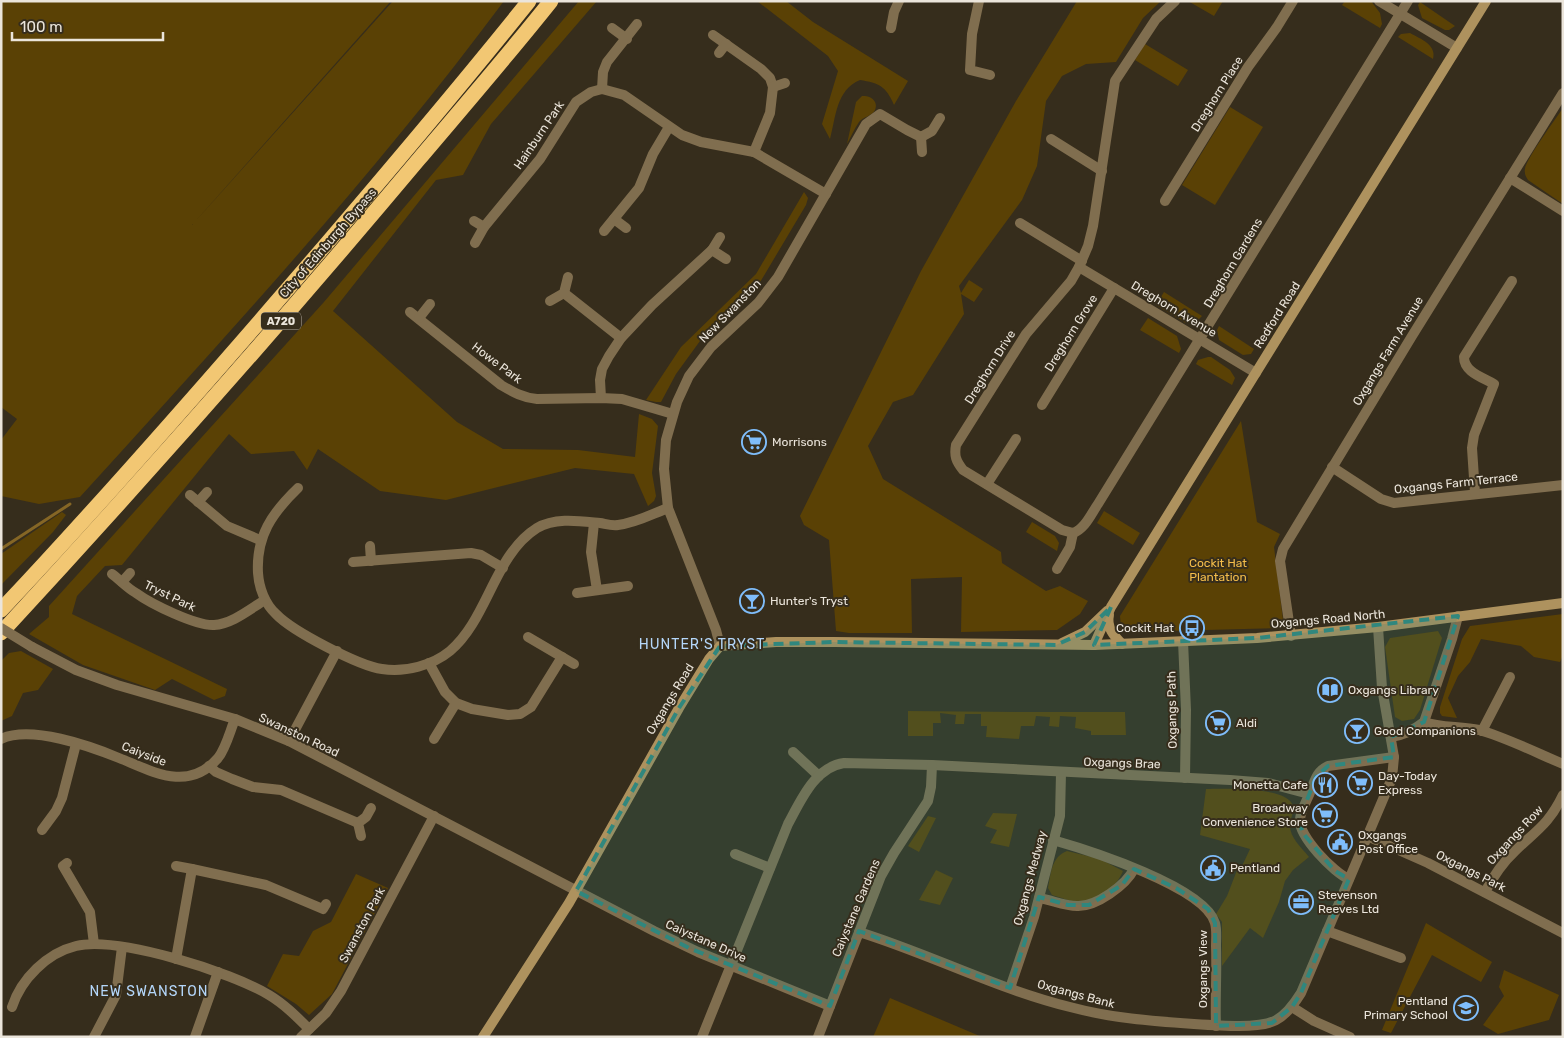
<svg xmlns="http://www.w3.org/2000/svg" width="1564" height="1038" viewBox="0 0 1564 1038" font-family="Rubik,sans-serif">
  <rect width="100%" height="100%" fill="#362d1c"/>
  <g fill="#5a4105">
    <path d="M1 1H391L192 225 393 1H504C374 176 226 336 80 497L39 504 1 496V440L17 419 1 407Z"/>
    <polygon points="579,1 597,1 491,124 463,175 436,180 333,311 457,422 503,449 578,450 635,457 639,414 652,419 658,426 652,473 656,496 654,501 648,506 634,474 575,468 446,500 380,491 318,449 307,470 294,451 251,454 229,434 122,565 105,566 77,596 72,614 227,689 225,696 214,700 172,679 155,690 83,665 29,634 49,617 49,606 324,302"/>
    <path d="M757 1H786L813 22 908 81 894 105C886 86 879 83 860 80 836 90 836 117 830 139L822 124 838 71 828 56Z"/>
    <polygon points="1077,1 1161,1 1143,18 1116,62 1086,64 1062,76 1046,101 1037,166 1022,200 959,286 961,293 969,280 983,289 974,302 961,294 964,314 913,395 893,402 868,446 883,479 1001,552 1002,563 1046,591 1060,586 1088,601 1080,614 1057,630 961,632 962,577 911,579 912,633 849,633 836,631 829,540 804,525 800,516 921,271 1016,101"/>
    <polygon points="1188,1 1223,1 1214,16"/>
    <polygon points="1345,1 1371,1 1380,13 1382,24 1380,28 1342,5"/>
    <polygon points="1420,2 1455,26 1449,30 1445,30 1422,18 1418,5"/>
    <path d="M1410 33C1421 39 1437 45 1433 59L1398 37 1401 34Z"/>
    <polygon points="1145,44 1188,70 1178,86 1135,60"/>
    <path d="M862 96C870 95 879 101 875 110 872 116 863 117 859 122 854 129 851 137 847 144L856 102Z"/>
    <polygon points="1230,107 1263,127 1215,205 1182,185"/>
    <path d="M1563 108V204L1528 180C1526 177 1524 173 1525 169 1525 161 1556 118 1563 108Z"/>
    <polygon points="804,192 808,198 806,205 756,289 700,341 676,374 661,402 656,402 646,400 681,347 756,274"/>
    <polygon points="1164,292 1202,316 1199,319 1185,323 1183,321 1156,305"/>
    <polygon points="1148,318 1177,336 1181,349 1179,353 1140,330"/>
    <polygon points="1219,326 1254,349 1251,354 1243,355 1219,340 1217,330"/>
    <polygon points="1208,357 1211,357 1230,370 1235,378 1232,385 1196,364 1198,360"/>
    <polygon points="1241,421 1257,522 1280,534 1274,547 1284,628 1130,632 1121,627 1120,616"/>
    <polygon points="1104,511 1140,533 1133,545 1097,523"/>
    <polygon points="62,512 66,515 53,532 1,585 1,554"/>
    <polygon points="1032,522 1055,536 1059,543 1057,551 1026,532"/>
    <polygon points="1563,614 1563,655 1560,662 1534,657 1521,646 1481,639 1470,662 1458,676 1448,698 1457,718 1442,716 1440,713 1440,707 1462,639 1470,626"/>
    <polygon points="1438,631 1442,638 1420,710 1414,719 1402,721 1395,717 1385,647 1390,638"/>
    <polygon points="21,651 53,669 38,690 23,693 12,716 1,721 1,661 9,653"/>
    <polygon points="908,711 1029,712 1125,712 1126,735 1091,735 1091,731 1075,728 1076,717 1060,716 1059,727 1049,726 1050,717 1036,716 1034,726 1021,726 1019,739 986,737 987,726 981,726 981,714 965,714 964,724 955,724 956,715 940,713 941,723 933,723 933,736 908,736"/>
    <path d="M1206 789C1222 789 1288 786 1293 806 1295 812 1290 818 1290 824 1289 837 1301 847 1309 857L1293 870 1285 881 1279 902 1263 938 1250 928 1222 966V922L1216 914 1227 896 1239 865 1242 866 1250 849 1200 835Z"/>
    <polygon points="993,813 1017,814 1009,847 990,843 997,830 985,826"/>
    <polygon points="928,816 936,818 919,852 908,846"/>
    <path d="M1067 851 1100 859 1123 871C1116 888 1098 902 1079 902 1070 902 1060 897 1052 895L1048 888C1051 874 1051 857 1067 851Z"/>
    <polygon points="936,870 953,878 940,905 919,900"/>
    <polygon points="356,874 388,888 332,994 309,1015 296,1004 267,986 283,954 299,956 313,931 331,922"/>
    <polygon points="1426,923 1492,962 1481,982 1432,955 1391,1033 1382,1030"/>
    <polygon points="1504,970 1559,995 1549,1020 1498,1034 1483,1025 1504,996 1499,987"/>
    <polygon points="890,998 982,1037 873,1037"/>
  </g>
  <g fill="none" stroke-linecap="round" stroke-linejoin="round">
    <polyline stroke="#856625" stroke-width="3" points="1,549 70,504"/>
    <g stroke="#806e4f" stroke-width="10">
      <polyline points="979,1 972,34 970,70 990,75"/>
      <polyline points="1379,1 1457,48"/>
      <polyline points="612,28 627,39"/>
      <polyline points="891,28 894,12 899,1"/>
      <polyline points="713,35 761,69 770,78 773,87 770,113 754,152"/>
      <polyline points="719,53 726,44"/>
      <polyline points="773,87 785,83"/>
      <polyline points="602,89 603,72 607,62 637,24"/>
      <polyline points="921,137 922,152"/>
      <polyline points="1051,139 1102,171"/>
      <polyline points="1510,178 1563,211"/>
      <polyline points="1165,201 1248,67 1277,27 1293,1"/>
      <polyline points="614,219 626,228"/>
      <polyline points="474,221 484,227"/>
      <polyline points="1020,223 1082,261"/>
      <polyline points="604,231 639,188 653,154 669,127"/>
      <polyline points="475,243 484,227 540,159 576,102 591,92 602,89 624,95 682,135 701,142 754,152 826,194"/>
      <polyline points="712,250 726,259"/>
      <polyline points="1079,267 1256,373"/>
      <polyline points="564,293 621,338"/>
      <polyline points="550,301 564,293 568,277"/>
      <path d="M410 312 501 385C513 392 523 398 537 399L601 398 622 399 673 414"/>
      <polyline points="419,318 430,304"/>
      <polyline points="601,398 600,380 602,369 609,356 621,338 652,305 712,250 720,237"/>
      <polyline points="1042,405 1114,288"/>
      <polyline points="1332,467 1381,499 1394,503 1563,485"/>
      <polyline points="987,484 1016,439"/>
      <path d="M298 488C272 513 256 536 258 573 259 588 265 604 276 614 292 631 359 666 382 669 405 673 433 665 450 651 488 619 494 555 537 528 555 517 580 521 600 523 606 524 612 526 618 525 636 523 652 514 668 508"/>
      <path d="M1475 493 1472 448 1474 435 1494 384C1482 377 1464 372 1464 357L1512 281"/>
      <polyline points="190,495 227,526 260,540"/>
      <polyline points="198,502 207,492"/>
      <polyline points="594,523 591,552 597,590"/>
      <path d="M1073 533 1062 530 963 470C956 461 954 456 956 445L1026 334 1071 281 1079 267 1088 246 1093 226 1115 81 1156 19 1175 1"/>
      <path d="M1073 533C1085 529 1091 514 1098 504L1408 1"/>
      <polyline points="370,546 371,561"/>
      <polyline points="353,562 471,553 481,555 503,568"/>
      <polyline points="1057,569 1070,547 1073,533"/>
      <path d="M112 574C120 580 127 588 136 593 151 604 196 626 214 625 232 624 250 609 265 600"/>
      <polyline points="122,582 130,573"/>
      <polyline points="577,593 628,586"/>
      <polyline points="1291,636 1280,561 1283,549 1412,336 1563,93"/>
      <polyline points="528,637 574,664"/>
      <polyline points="1183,641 1186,710 1185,778"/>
      <polyline points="720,646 716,630 668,508 664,469 666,440 677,402 689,376 711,347 758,303 778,277 866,124 880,114 907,130 921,137 932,131 940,118"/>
      <polyline points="32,647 76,670 117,685 235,719 289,741 654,931 698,952 830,1006"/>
      <polyline points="429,663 445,692 456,703 472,709 508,715 520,714 531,707 562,657"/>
      <path d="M1424 722C1440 728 1461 726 1479 730 1505 737 1537 753 1563 764"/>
      <polyline points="1482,731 1510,677"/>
      <path d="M1391 737C1404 735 1414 730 1424 722L1452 639 1458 616"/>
      <path d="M1 739C31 725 90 746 119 758 152 771 188 793 218 758 226 748 230 731 235 719"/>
      <polyline points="434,739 456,703"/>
      <polyline points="289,741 337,651"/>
      <polyline points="793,752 819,776"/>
      <polyline points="209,766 216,772 232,779 253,787 281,790 358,823"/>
      <polyline points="42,830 56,811 62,798 76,744"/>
      <polyline points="361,836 358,823 366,817 371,808"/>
      <polyline points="1367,836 1428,863 1563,933"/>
      <path d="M1053 840C1088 850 1205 887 1215 923 1217 930 1216 939 1216 946 1217 973 1215 999 1216 1026"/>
      <polyline points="735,854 770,868"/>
      <polyline points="67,863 63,866 90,912 94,944"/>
      <polyline points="176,866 192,869"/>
      <path d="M1349 879C1334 873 1297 835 1300 819 1301 809 1308 799 1311 790 1315 780 1317 771 1328 766L1394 757"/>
      <path d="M1485 892C1493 877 1502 863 1515 851 1537 830 1549 824 1563 795"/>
      <path d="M1039 898C1052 900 1064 906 1077 906 1096 907 1126 885 1134 869"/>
      <polyline points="1327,931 1401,958"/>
      <path d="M859 932C930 954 997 989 1070 1007 1111 1018 1151 1021 1194 1024 1209 1025 1224 1026 1239 1026 1272 1026 1283 1022 1301 993L1392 778 1394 757 1382 688 1378 627"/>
      <polyline points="176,959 192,869 266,885 323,909 326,904"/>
      <polyline points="1010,988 1034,917 1060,816 1061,773"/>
      <path d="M12 1007C21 979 47 953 76 946 118 936 231 972 269 995 284 1004 296 1016 309 1029"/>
      <polyline points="1292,1007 1314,1021 1350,1037"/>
      <polyline points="94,1037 116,995 122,947"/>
      <polyline points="195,1037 218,972"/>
      <polyline points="301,1037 326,1013 341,991 434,816"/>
      <path d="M702 1037 788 824C801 800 815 767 844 763L932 765 1230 780 1268 783 1309 794"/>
      <polyline points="818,1037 881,876 894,853 928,801 931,787 932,765"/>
    </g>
    <g stroke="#ae925e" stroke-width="10">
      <path d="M1109 615C1106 627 1114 636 1122 644"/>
      <polyline points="1062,643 1085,632 1107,611"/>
      <polyline points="1094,645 1111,607 1486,1"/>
      <polyline points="483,1037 569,903 679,708 709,659 720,646 776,642 834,642 1094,645 1257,638 1378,627 1563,603"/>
    </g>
    <g stroke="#f2c773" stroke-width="15">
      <path d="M1 610C101 504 197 394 292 284 372 191 452 97 529 1"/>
      <path d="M1 633C144 478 283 321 419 159 463 107 508 55 551 1"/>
    </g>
    <polyline stroke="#806e4f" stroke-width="10" points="1,628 32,647"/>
  </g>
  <path fill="#30877e" fill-opacity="0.2" stroke="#30877e" stroke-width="4" stroke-dasharray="10 6" stroke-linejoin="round" d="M1111 607 1094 645 1257 638 1458 616 1424 722 1391 737 1394 757 1328 766 1316 777 1300 818 1302 832 1335 871 1349 879 1301 993 1292 1007 1272 1023 1216 1026 1215 923 1208 909 1176 888 1134 869 1122 885 1089 905H1068L1039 897 1010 988 859 931 830 1006 689 948 576 891 679 708 720 646 834 642 1056 645 1085 632Z"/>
  <defs>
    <symbol id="supermarket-ring" viewBox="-11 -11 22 22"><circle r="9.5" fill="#362d1c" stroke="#7fbdfa" stroke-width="1.5"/><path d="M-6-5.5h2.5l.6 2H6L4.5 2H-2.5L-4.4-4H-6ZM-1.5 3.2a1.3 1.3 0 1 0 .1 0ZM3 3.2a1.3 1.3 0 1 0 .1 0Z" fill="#7fbdfa"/></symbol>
    <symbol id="bar-ring" viewBox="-11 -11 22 22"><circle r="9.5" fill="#362d1c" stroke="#7fbdfa" stroke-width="1.5"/><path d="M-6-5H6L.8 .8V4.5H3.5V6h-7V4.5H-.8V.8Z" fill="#7fbdfa"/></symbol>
    <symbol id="bus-ring" viewBox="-11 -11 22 22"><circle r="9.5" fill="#362d1c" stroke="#7fbdfa" stroke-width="1.5"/><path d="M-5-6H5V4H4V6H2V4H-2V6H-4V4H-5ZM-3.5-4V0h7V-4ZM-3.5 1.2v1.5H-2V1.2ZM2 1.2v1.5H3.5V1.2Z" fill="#7fbdfa"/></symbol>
    <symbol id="library-ring" viewBox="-11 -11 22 22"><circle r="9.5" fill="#362d1c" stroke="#7fbdfa" stroke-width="1.5"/><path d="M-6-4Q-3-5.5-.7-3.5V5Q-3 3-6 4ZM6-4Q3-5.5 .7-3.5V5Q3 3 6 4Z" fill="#7fbdfa"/></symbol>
    <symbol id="restaurant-ring" viewBox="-11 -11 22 22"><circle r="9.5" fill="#362d1c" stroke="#7fbdfa" stroke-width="1.5"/><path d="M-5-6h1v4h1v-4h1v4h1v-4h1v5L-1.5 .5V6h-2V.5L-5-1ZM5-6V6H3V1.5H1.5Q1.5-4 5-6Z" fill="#7fbdfa"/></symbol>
    <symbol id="civic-ring" viewBox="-11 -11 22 22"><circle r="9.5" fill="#362d1c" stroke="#7fbdfa" stroke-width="1.5"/><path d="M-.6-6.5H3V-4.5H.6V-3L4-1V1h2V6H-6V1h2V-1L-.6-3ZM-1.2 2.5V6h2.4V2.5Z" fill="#7fbdfa"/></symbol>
    <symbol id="office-ring" viewBox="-11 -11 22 22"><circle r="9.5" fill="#362d1c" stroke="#7fbdfa" stroke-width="1.5"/><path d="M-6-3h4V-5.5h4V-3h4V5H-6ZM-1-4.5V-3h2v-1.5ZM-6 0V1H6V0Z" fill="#7fbdfa"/></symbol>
    <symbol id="school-ring" viewBox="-11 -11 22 22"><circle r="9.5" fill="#362d1c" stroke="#7fbdfa" stroke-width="1.5"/><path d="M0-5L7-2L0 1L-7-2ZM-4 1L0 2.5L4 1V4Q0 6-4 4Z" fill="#7fbdfa"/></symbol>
  </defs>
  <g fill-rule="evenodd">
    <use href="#supermarket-ring" x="740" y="428" width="28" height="28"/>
    <use href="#bar-ring" x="738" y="587" width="28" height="28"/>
    <use href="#bus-ring" x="1178" y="614" width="28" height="28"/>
    <use href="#library-ring" x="1316" y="676" width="28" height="28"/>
    <use href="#supermarket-ring" x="1204" y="709" width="28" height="28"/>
    <use href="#bar-ring" x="1343" y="717" width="28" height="28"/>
    <use href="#supermarket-ring" x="1346" y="769" width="28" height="28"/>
    <use href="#restaurant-ring" x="1311" y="771" width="28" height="28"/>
    <use href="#supermarket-ring" x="1311" y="801" width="28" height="28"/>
    <use href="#civic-ring" x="1326" y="828" width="28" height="28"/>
    <use href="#civic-ring" x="1199" y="854" width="28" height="28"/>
    <use href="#office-ring" x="1287" y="888" width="28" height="28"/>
    <use href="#school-ring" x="1452" y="994" width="28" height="28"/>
  </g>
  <g text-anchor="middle" stroke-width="4" stroke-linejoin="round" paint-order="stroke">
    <rect fill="#362d1c" stroke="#b5aea2" stroke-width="1" x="261" y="312.5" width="40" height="17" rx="4"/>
    <g font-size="11" font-weight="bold" fill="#ebe5db">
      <text x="281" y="325">A720</text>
    </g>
    <g font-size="12" fill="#ebe5db" stroke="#362d1c">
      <text transform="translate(1217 94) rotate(-58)" y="4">Dreghorn Place</text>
      <text transform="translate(539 135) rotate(-56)" y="4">Hainburn Park</text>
      <text transform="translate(328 243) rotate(-49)" y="4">City of Edinburgh Bypass</text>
      <text transform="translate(1233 263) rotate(-59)" y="4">Dreghorn Gardens</text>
      <text transform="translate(1174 309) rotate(31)" y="4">Dreghorn Avenue</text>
      <text transform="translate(730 311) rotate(-46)" y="4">New Swanston</text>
      <text transform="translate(1277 315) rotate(-58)" y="4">Redford Road</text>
      <text transform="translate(1071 333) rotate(-58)" y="4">Dreghorn Grove</text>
      <text transform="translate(1388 351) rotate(-59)" y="4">Oxgangs Farm Avenue</text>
      <text transform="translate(497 363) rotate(37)" y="4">Howe Park</text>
      <text transform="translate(990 367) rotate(-58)" y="4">Dreghorn Drive</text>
      <text transform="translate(1456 483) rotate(-6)" y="4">Oxgangs Farm Terrace</text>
      <text transform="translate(170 596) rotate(26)" y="4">Tryst Park</text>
      <text transform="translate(1328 619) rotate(-5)" y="4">Oxgangs Road North</text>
      <text transform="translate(670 699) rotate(-59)" y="4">Oxgangs Road</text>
      <text transform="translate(1172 710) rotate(-91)" y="4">Oxgangs Path</text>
      <text transform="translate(299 735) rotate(25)" y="4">Swanston Road</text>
      <text transform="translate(144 754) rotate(21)" y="4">Caiyside</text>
      <text transform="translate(1122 763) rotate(2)" y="4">Oxgangs Brae</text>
      <text transform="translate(1515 835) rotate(-47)" y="4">Oxgangs Row</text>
      <text transform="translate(1471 871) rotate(27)" y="4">Oxgangs Park</text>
      <text transform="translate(1030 878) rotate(-75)" y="4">Oxgangs Medway</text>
      <text transform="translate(856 908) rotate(-67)" y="4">Caiystane Gardens</text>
      <text transform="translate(362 925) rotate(-62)" y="4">Swanston Park</text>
      <text transform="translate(706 941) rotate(24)" y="4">Caiystane Drive</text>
      <text transform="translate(1203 969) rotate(-90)" y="4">Oxgangs View</text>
      <text transform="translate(1076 994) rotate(15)" y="4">Oxgangs Bank</text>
    </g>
    <g font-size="12" fill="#ebe5db" stroke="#362d1c" text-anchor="start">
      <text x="772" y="446">Morrisons</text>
      <text x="770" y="605">Hunter's Tryst</text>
      <text x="1174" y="632" text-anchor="end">Cockit Hat</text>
      <text x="1348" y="694">Oxgangs Library</text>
      <text x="1236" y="727">Aldi</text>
      <text x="1374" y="735">Good Companions</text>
      <text x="1378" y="780">Day-Today<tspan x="1378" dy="14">Express</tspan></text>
      <text x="1308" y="789" text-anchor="end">Monetta Cafe</text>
      <text x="1308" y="812" text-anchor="end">Broadway<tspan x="1308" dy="14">Convenience Store</tspan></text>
      <text x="1358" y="839">Oxgangs<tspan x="1358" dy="14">Post Office</tspan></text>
      <text x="1230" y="872">Pentland</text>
      <text x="1318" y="899">Stevenson<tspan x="1318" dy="14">Reeves Ltd</tspan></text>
      <text x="1448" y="1005" text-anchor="end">Pentland<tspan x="1448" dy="14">Primary School</tspan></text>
    </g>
    <g font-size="12" fill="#f4bd4a" stroke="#362d1c">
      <text x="1218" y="567">Cockit Hat<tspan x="1218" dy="14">Plantation</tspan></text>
    </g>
    <g font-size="14" letter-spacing="1" fill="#b4d6f9" stroke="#362d1c">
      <text x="702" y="649">HUNTER'S TRYST</text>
      <text x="149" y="996">NEW SWANSTON</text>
    </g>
  </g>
  <rect width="1564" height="1038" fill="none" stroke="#ebe5db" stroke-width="5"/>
  <path d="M12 32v8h151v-8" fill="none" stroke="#ebe5db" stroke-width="2.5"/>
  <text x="20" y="32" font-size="15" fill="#ebe5db" stroke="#362d1c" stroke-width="4" paint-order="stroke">100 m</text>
</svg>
